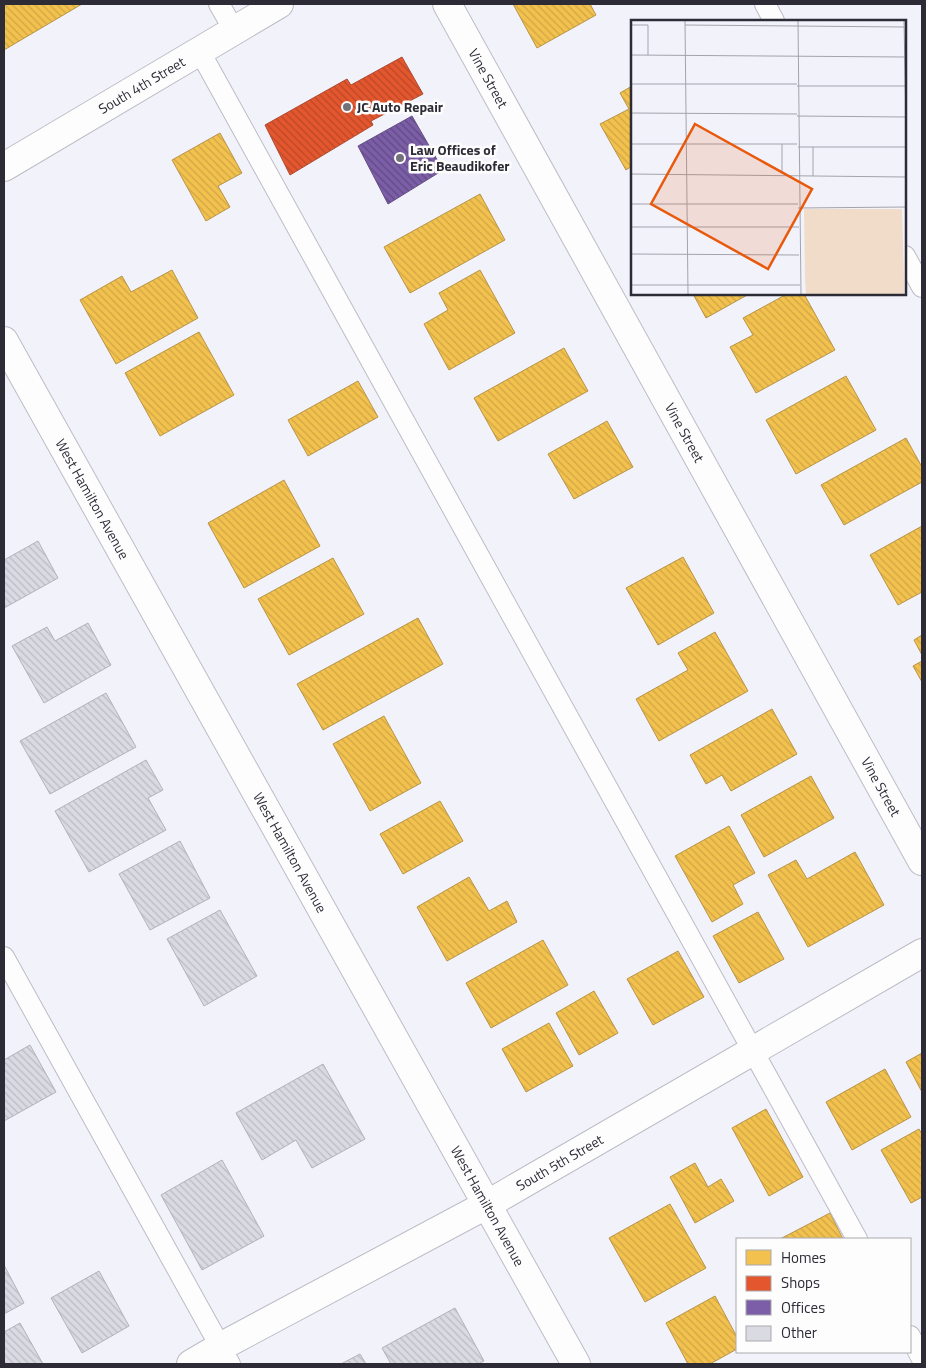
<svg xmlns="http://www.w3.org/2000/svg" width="926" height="1368" viewBox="0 0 926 1368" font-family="'Titillium Web',sans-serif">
  <defs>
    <pattern id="homes-back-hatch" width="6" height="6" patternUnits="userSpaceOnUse" patternTransform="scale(1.25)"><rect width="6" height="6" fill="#f2c14e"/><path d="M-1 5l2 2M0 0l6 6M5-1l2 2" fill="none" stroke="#d0a645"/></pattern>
    <pattern id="shops-back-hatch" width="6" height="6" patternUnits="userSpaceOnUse" patternTransform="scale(1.25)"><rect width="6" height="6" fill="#e4572e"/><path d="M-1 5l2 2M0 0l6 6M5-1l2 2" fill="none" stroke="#b94828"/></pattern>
    <pattern id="offices-back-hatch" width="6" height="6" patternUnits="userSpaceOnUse" patternTransform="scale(1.25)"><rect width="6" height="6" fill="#7b5ea7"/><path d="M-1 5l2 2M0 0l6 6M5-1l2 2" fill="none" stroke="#604a81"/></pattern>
    <pattern id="building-back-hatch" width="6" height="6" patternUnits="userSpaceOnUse" patternTransform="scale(1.25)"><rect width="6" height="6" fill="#dadae3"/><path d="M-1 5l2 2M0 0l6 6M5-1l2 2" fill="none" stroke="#bbbbc3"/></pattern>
  </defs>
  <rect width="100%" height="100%" fill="#f2f2fb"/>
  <g fill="url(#homes-back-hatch)" stroke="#b79447">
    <polygon points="4,4 82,4 4,50"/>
    <polygon points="513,4 590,4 596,15 537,48"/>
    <polygon points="632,86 632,166 626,170 600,124 629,109 620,93"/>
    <polygon points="220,133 242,173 218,186 230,207 206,221 172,160"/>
    <polygon points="480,194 505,240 410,293 384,247"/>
    <polygon points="172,270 198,318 116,364 80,300 122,276 131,292"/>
    <polygon points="480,270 515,333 449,370 424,324 448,310 439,293"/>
    <polygon points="693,294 749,294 706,318"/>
    <polygon points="787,294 804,294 835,350 756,393 730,347 753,335 743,318"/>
    <polygon points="199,332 234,395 160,436 125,373"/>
    <polygon points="564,348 588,391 498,441 474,398"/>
    <polygon points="846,376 876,430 796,474 766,420"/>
    <polygon points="358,381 378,417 308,456 288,420"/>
    <polygon points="607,421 633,467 574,499 548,454"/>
    <polygon points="906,438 922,467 922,482 844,525 821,485"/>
    <polygon points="284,480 320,546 244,588 208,523"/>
    <polygon points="922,526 922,592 898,605 870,555"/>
    <polygon points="683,557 714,613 658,645 626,588"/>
    <polygon points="333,558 364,614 289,655 258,599"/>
    <polygon points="418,618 443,664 323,730 297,684"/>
    <polygon points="715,632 748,691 659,741 636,699 688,670 678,653"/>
    <polygon points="922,635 922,655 914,640"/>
    <polygon points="922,661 922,682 913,666"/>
    <polygon points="772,709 797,754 731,791 722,775 706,784 690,755"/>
    <polygon points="384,716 421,783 370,811 333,744"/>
    <polygon points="811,776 834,818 764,857 741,815"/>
    <polygon points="440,801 463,841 403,874 380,834"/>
    <polygon points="729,826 755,873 733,885 743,904 712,922 675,856"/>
    <polygon points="855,852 884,905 808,947 768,875 796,860 807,879"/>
    <polygon points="469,877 489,911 507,901 517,922 447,961 417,907"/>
    <polygon points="758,912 784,959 739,983 713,936"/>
    <polygon points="543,940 568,985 491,1028 466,983"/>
    <polygon points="678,951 704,997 653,1025 627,979"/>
    <polygon points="594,991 618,1033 579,1055 556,1013"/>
    <polygon points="549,1023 573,1066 526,1092 502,1049"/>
    <polygon points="922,1053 922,1092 906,1062"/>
    <polygon points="885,1069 911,1117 852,1150 826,1102"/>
    <polygon points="766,1109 803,1177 769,1196 732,1128"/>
    <polygon points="919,1129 922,1134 922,1197 911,1203 881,1150"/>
    <polygon points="695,1163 708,1187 721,1179 734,1201 695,1223 670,1177"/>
    <polygon points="670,1204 706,1268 645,1302 609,1238"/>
    <polygon points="830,1213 843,1239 780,1239"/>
    <polygon points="715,1296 737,1337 737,1349 710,1364 688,1364 666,1323"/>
  </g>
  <polygon fill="url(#shops-back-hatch)" stroke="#ad4a30" points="402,57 423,94 371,121 373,125 290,175 265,125 347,79 351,85"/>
  <polygon fill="url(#offices-back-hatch)" stroke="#644f85" points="412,116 443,170 388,204 358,146"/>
  <g fill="url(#building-back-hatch)" stroke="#b3b2bb">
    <polygon points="38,541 58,578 4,608 4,560"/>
    <polygon points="88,623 111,665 44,703 12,646 47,627 55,641"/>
    <polygon points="106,693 136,747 50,794 20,741"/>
    <polygon points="146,760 163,790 148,798 166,830 89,872 55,811"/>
    <polygon points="180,841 210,898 150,930 119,874"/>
    <polygon points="220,910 257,976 204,1006 167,939"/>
    <polygon points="30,1045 56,1092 4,1121 4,1060"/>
    <polygon points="323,1064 365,1139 312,1168 296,1140 262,1160 236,1113"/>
    <polygon points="222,1160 264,1236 202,1270 161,1195"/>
    <polygon points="4,1265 24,1303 4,1314"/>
    <polygon points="99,1271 129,1326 82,1353 51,1298"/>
    <polygon points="455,1308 484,1361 478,1364 391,1364 382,1348"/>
    <polygon points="20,1323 43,1364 4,1364 4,1332"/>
    <polygon points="360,1354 366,1364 341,1364"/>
  </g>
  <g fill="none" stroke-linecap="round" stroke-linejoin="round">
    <defs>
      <g id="service">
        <polyline points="219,4 234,30"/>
        <polyline points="765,4 774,21"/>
        <polyline points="199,50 857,1239"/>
        <polyline points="905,256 922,287"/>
        <polyline points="4,957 230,1364"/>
        <polyline points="910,1336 922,1359"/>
      </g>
      <g id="minor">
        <path id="s1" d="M447 4 922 861"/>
        <path id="s2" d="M4 341 576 1364"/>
        <path id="s3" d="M191 1364 220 1347 488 1204 922 953"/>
      </g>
      <g id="secondary">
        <path id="s4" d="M4 167 279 4"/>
      </g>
    </defs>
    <use href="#service" stroke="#bdbcc6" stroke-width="22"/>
    <use href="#minor" stroke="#bdbcc6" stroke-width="30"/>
    <use href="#secondary" stroke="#bdbcc6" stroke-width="30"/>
    <use href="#service" stroke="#fdfdfe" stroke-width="20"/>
    <use href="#minor" stroke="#fdfdfe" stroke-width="28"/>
    <use href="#secondary" stroke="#fdfdfe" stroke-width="28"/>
  </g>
  <g fill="#72717b" stroke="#fdfdfd" stroke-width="2">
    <circle cx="347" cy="107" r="5"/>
    <circle cx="400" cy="158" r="5"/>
  </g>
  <g text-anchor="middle" stroke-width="5" stroke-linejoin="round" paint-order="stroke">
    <g font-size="14" fill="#2d2c36" stroke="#fdfdfd">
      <text dy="5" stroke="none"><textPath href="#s1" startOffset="85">Vine Street</textPath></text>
      <text dy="5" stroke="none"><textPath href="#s4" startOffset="160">South 4th Street</textPath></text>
      <text dy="5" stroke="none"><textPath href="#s1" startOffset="490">Vine Street</textPath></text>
      <text dy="5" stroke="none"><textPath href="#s2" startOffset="181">West Hamilton Avenue</textPath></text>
      <text dy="5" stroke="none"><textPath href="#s1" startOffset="895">Vine Street</textPath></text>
      <text dy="5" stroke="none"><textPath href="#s2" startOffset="586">West Hamilton Avenue</textPath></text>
      <text dy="5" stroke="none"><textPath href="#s3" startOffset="420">South 5th Street</textPath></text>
      <text dy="5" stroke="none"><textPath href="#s2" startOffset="991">West Hamilton Avenue</textPath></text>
    </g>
    <g font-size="14" font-weight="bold" fill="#2d2c36" stroke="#fdfdfd" text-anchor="start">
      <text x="357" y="112">JC Auto Repair</text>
      <text x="410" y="155">Law Offices of<tspan x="410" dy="16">Eric Beaudikofer</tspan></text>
    </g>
  </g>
  <g transform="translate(631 20)">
    <rect width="275" height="275" fill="#f2f2fb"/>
    <path d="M174 258H273V274H175Z" fill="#f0dcc9"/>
    <path d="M173 189H271L273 258H174ZM208 262 271 264V274H205Z" fill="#f0dcc9"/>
    <path fill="none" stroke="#a3a3ac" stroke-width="1" d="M54 1 57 274M167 1 170 274M273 1 275 105M0 5H17V35M54 5 273 7M0 35 275 37M0 64H166M166 66H275M0 93 166 94M166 96 275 97M0 124H166M151 124V153M167 127H275M182 127V156M0 154 275 157M0 184H167M167 188 275 187M0 207H168M0 234 168 235M0 265H169"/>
    <path fill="#e8590c" fill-opacity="0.15" stroke="#e8590c" stroke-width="2.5" d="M64 104 181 169 137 249 20 184Z"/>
    <rect width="275" height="275" fill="none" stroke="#2d2c36" stroke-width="2.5"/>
  </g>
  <rect width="926" height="1368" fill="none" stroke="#2d2c36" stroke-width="10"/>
  <rect x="736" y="1238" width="175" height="115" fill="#fdfdfd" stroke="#aaa9ad"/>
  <rect x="746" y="1250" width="25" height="15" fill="#f2c14e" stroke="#aaa9ad"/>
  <text x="781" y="1263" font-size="15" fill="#2d2c36">Homes</text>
  <rect x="746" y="1276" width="25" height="15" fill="#e4572e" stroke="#aaa9ad"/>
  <text x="781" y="1288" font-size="15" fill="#2d2c36">Shops</text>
  <rect x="746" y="1300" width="25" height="15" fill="#7b5ea7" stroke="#aaa9ad"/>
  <text x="781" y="1313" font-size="15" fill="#2d2c36">Offices</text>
  <rect x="746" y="1326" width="25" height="15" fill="#dadae3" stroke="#aaa9ad"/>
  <text x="781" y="1338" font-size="15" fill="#2d2c36">Other</text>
</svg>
